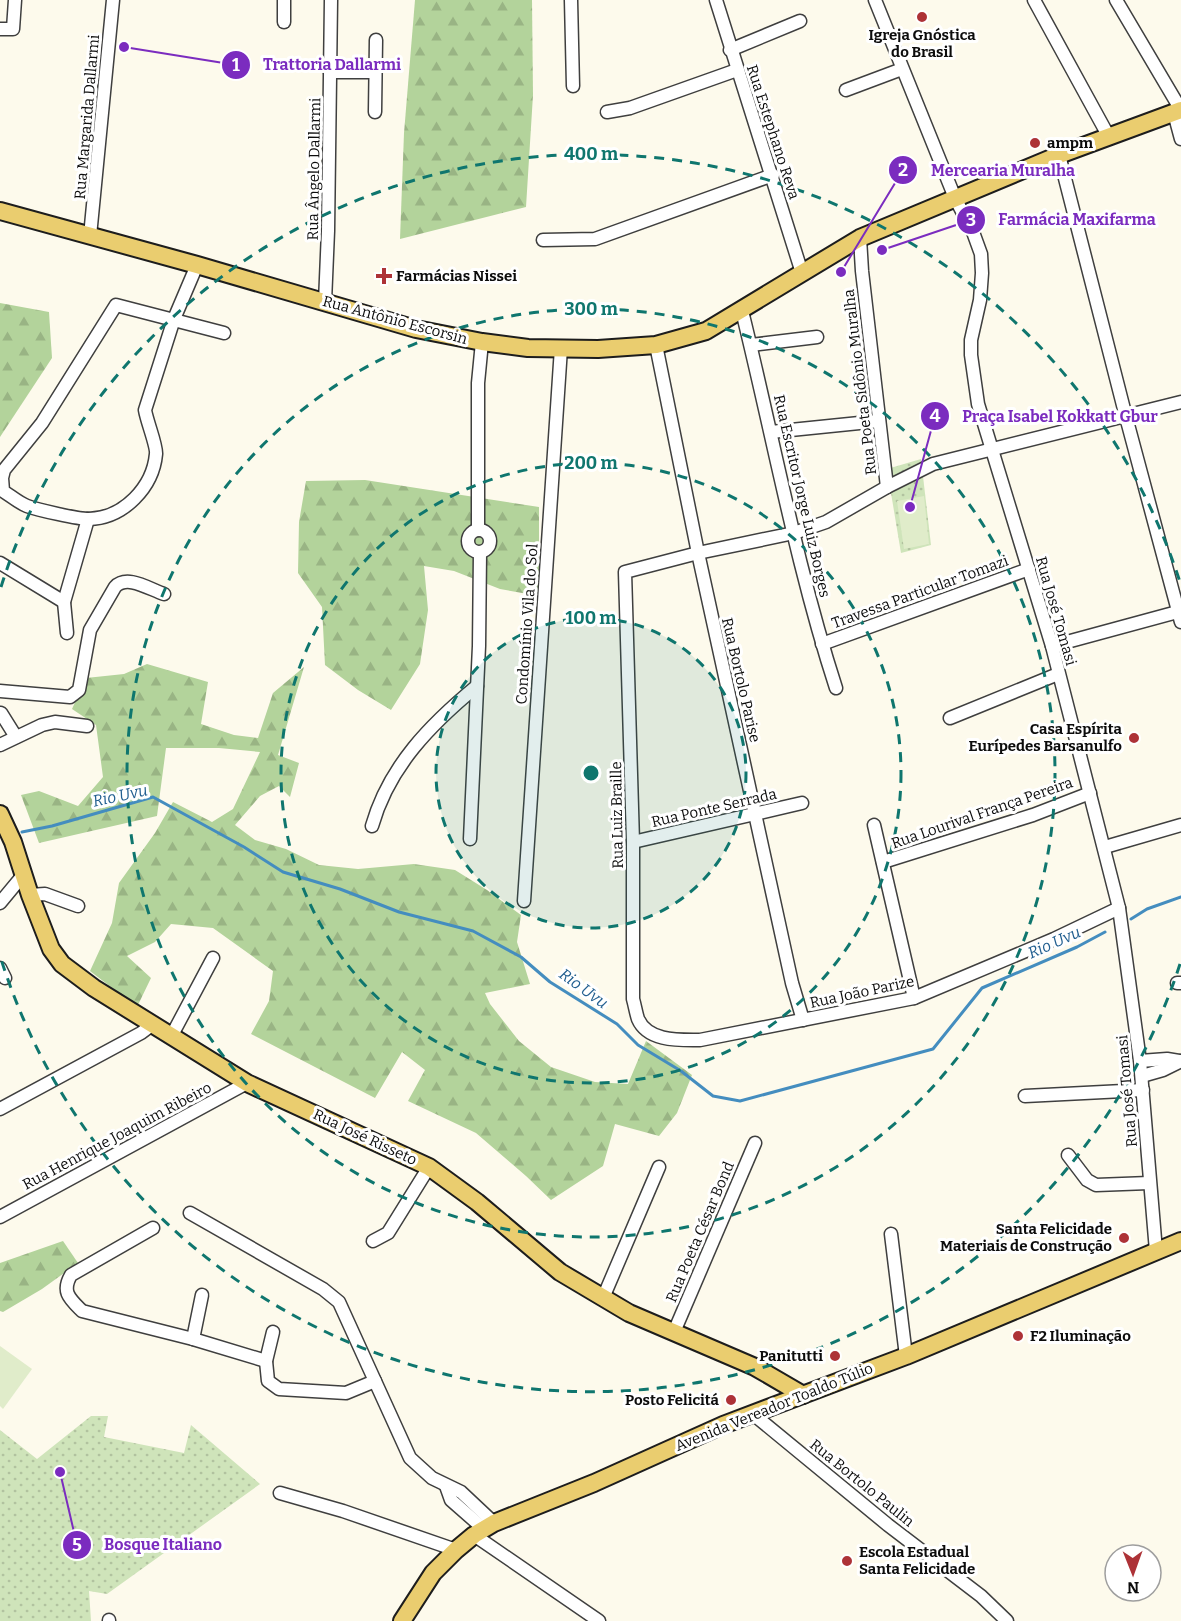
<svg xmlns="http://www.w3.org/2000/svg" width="1181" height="1621" viewBox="0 0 1181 1621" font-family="Bitter,serif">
  <defs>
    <pattern id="forest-firs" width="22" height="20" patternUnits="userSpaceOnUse" patternTransform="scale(1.5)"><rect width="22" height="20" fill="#b3d39b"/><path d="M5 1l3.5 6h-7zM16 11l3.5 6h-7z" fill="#99b484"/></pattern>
    <pattern id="park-dots" width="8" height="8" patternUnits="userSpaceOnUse" patternTransform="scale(1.5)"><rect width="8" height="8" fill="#cfe4ba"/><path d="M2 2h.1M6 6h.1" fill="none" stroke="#b1c29f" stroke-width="1.8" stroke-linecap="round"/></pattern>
  </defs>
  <rect width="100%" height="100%" fill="#fdfaec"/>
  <g fill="url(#forest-firs)">
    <polygon points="415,0 532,0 533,95 526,207 400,239 404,133"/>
    <polygon points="0,303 49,312 52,358 0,437"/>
    <polygon points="365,480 539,507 539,596 500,589 454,571 424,566 428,610 420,664 391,710 358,690 325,665 322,607 298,573 299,522 306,481"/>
    <polygon points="147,664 208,682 201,724 234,735 258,738 273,693 304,667 278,755 299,763 290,797 279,786 260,796 235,825 255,840 286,849 319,865 358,869 414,864 455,870 487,890 521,915 517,942 530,984 485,993 490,1004 519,1041 551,1067 595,1082 628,1084 646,1041 692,1075 677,1113 659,1136 615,1124 603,1166 551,1200 526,1176 476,1133 408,1101 425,1070 402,1052 375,1098 251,1034 269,1001 273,971 213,928 171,924 155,942 127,956 151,978 137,1007 90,971 112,923 119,883 155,833 173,802 212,822 233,809 260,752 219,748 166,748 157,816 39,843 21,795 39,791 78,806 103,777 96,725 72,709 86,678 124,674"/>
    <polygon points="63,1241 78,1263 42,1289 3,1312 0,1311 0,1263"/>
  </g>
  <g fill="url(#park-dots)">
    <polygon points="921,459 931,545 901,553 887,469"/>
    <polygon points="91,1416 108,1416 104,1437 184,1453 191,1425 260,1484 107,1594 89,1591 91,1621 0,1621 0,1430 37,1459"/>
  </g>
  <g fill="#e0ecca">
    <polygon points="924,496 929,544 904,549 897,501"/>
    <polygon points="0,1346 32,1369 3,1409 0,1406"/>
  </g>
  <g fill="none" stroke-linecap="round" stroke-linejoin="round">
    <g stroke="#448dbf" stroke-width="3">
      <polyline points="22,832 52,826 153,797 244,847 283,872 340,889 399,912 473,931 521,957 550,982 617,1024 638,1045 681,1071 713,1096 740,1101 933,1049 982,988 1077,947 1105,932"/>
      <polyline points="1131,919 1147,909 1181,897"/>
    </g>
    <defs>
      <g id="minor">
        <polyline points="571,0 573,86"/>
        <polyline points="716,0 802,273"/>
        <polyline points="875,0 955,198 973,232 981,254 982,273 980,300 971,340 971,355 978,404 1052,646 1119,908 1140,1061 1156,1251"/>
        <polyline points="1034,0 1109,137"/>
        <polyline points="1116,0 1181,110"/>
        <polyline points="284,22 284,0"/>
        <polyline points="0,29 13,29 15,0"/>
        <polyline points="730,50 800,21"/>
        <polyline points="330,72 375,72"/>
        <polyline points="846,90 902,69"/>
        <polyline points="375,112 376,40"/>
        <polyline points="607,112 630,108 737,70"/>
        <polyline points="1174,113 1181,139"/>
        <polyline points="1059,155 1126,417 1181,622"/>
        <polyline points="90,236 113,0"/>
        <polyline points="860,238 862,271 887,487"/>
        <polyline points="543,240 595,239 773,175"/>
        <path d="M197 265 174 319 145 410C147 422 157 446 156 454 153 487 124 518 89 519 78 519 38 510 27 506 19 503 11 496 3 491L2 478 4 470 42 423 116 305 224 333"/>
        <polyline points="325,302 328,231 331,0"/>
        <path d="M742 311C773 436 796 565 836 688"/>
        <polyline points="656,345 698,553 792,983 803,1020"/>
        <polyline points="751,345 817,337"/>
        <polyline points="771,432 879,421"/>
        <circle cx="479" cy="541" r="11"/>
        <polyline points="478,530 478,383 482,342"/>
        <polyline points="0,563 64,602"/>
        <polyline points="67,633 64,602 88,519"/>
        <polyline points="822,644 1029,569"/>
        <polyline points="1052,646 1181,611"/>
        <path d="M0 691 70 697 79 690 90 630 115 587C127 574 149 589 164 594"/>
        <polyline points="1,713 16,737"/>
        <polyline points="950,718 1058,674"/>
        <polyline points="0,745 42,725 55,722 87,726"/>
        <polyline points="874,825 914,998"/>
        <path d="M372 826C389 766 431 724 477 686"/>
        <polyline points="470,839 479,646 480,553"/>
        <polyline points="633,842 802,803"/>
        <polyline points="1105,847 1181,825"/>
        <polyline points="883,862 1033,815 1090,793"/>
        <polyline points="30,895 45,894 78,906"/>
        <polyline points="524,901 561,348"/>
        <polyline points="0,903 24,874"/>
        <path d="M1119 908 1054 939 914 998 700 1040C680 1040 648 1042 638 1019 636 1013 635 1006 633 999V842L625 572 698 553 794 533 826 522 887 487 933 464 1181 402"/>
        <polyline points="0,968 5,978"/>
        <polyline points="1177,983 1181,983"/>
        <polyline points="172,1035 213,958"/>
        <polyline points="1140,1061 1167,1059 1179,1061"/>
        <polyline points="1142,1076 1163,1070 1181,1061"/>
        <polyline points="1025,1096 1143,1090"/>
        <polyline points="0,1109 141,1033 153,1024"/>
        <polyline points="1068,1155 1087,1180 1096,1185 1149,1183"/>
        <polyline points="190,1213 323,1289 339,1302 410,1458 432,1478 461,1492 494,1523"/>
        <polyline points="0,1217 247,1083"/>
        <path d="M153 1228 71 1275C61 1292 70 1299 82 1311L193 1339 266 1361"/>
        <polyline points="891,1234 906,1356"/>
        <polyline points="373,1241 388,1233 429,1167"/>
        <polyline points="603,1298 659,1167"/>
        <polyline points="273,1332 266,1361 268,1381 279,1389 346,1393 375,1381"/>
        <polyline points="674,1332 755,1143"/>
        <polyline points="193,1339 202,1295"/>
        <polyline points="753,1414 888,1525 981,1596 1007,1621"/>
        <polyline points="446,1486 451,1500 484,1529"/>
        <polyline points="280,1493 343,1511 456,1550"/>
        <polyline points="474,1535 599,1621"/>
        <polyline points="109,1621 109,1620"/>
      </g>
      <g id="major">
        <polyline points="0,211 197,265 416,329 482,342 528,348 598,349 656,345 706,331 860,238 1059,155 1181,110"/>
        <polyline points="0,814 13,842 30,895 51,949 62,964 94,988 247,1083 429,1167 477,1202 560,1272 629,1313 755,1367 803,1395"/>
        <polyline points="402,1621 433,1573 456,1550 474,1535 494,1523 594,1483 723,1425 906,1356 1181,1241"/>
      </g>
    </defs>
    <use href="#minor" stroke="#3f3f3f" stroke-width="15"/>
    <use href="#major" stroke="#1d1d1d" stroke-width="20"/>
    <use href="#minor" stroke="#fff" stroke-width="12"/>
    <use href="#major" stroke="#eacd6f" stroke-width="16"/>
  </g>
  <circle cx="591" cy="773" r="155" fill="#0f766e" fill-opacity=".12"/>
  <g fill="none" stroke="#0f766e" stroke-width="3" stroke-dasharray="10 8">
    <circle cx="591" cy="773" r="155"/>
    <circle cx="591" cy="773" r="310"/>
    <circle cx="591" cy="773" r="464"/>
    <path d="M1180 964A619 619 0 0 1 1 959M1 587A619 619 0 0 1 1180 582"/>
  </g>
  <g fill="#ad3237" stroke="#fff" stroke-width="2">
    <circle cx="922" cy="17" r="6"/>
    <circle cx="1035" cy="143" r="6"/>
    <path d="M381 267h6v6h6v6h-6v6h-6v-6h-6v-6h6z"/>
    <circle cx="1134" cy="738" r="6"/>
    <circle cx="1124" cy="1238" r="6"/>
    <circle cx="1018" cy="1336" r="6"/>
    <circle cx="835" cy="1356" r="6"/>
    <circle cx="731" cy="1400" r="6"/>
    <circle cx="847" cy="1561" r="6"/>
  </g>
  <g text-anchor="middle" stroke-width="6" stroke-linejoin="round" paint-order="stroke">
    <g font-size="15" font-weight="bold" fill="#0c0c0c" stroke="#fff" text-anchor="start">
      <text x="922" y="40" text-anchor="middle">Igreja Gnóstica<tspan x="922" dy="17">do Brasil</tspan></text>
      <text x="1047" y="148">ampm</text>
      <text x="396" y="281">Farmácias Nissei</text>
      <text x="1122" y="734" text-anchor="end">Casa Espírita<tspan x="1122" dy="17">Eurípedes Barsanulfo</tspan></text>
      <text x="1112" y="1234" text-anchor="end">Santa Felicidade<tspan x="1112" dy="17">Materiais de Construção</tspan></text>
      <text x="1030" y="1341">F2 Iluminação</text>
      <text x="823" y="1361" text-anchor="end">Panitutti</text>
      <text x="719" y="1405" text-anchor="end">Posto Felicitá</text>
      <text x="859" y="1557">Escola Estadual<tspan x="859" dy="17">Santa Felicidade</tspan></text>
    </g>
    <g font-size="15" fill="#0c0c0c" stroke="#fff">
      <text transform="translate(87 117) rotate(-85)" y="5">Rua Margarida Dallarmi</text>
      <text transform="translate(773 132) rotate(72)" y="5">Rua Estephano Reva</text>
      <text transform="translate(314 169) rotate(-89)" y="5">Rua Ângelo Dallarmi</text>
      <text transform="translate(395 320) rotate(15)" y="5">Rua Antônio Escorsin</text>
      <text transform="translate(860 382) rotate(-97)" y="5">Rua Poeta Sidônio Muralha</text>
      <text transform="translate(802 496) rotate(77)" y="5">Rua Escritor Jorge Luiz Borges</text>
      <text transform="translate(920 592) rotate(-20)" y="5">Travessa Particular Tomazi</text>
      <text transform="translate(1056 611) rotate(74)" y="5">Rua José Tomasi</text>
      <text transform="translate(527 624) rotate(-86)" y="5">Condomínio Vila do Sol</text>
      <text transform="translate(741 680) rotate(77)" y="5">Rua Bortolo Parise</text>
      <text transform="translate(714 808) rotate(-13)" y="5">Rua Ponte Serrada</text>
      <text transform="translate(982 813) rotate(-19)" y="5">Rua Lourival França Pereira</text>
      <text transform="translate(617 815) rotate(-91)" y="5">Rua Luiz Braille</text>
      <text transform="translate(862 992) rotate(-12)" y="5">Rua João Parize</text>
      <text transform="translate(1127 1091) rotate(-95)" y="5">Rua José Tomasi</text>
      <text transform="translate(117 1136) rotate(-28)" y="5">Rua Henrique Joaquim Ribeiro</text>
      <text transform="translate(365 1137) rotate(25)" y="5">Rua José Risseto</text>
      <text transform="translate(700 1232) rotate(-67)" y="5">Rua Poeta César Bond</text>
      <text transform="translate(774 1407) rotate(-22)" y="5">Avenida Vereador Toaldo Túlio</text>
      <text transform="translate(862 1483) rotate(39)" y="5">Rua Bortolo Paulin</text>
    </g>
    <g font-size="16" font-style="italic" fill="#225f90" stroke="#fff">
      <text transform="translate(120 795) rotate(-12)" y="6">Rio Uvu</text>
      <text transform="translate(1054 942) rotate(-24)" y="6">Rio Uvu</text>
      <text transform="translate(584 988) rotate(36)" y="6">Rio Uvu</text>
    </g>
  </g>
  <circle cx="591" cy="773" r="9" fill="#0f766e" stroke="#fff" stroke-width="3"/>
  <g font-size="18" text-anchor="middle" font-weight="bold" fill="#0f766e" stroke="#fff" stroke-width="6" stroke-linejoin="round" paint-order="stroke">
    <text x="591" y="160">400 m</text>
    <text x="591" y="315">300 m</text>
    <text x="591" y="469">200 m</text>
    <text x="591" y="624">100 m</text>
  </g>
  <path fill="none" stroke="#7b2cbf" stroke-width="2" d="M124 47L236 65M841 272L903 170M882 250L971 220M910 507L935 416M60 1472L77 1545"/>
  <g fill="#7b2cbf" stroke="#fff" stroke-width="2">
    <circle cx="124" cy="47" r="6"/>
    <circle cx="841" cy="272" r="6"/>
    <circle cx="882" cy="250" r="6"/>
    <circle cx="910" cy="507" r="6"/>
    <circle cx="60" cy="1472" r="6"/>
    <circle cx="236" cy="65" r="15"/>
    <circle cx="903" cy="170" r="15"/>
    <circle cx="971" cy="220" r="15"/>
    <circle cx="935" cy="416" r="15"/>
    <circle cx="77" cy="1545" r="15"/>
  </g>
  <g font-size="18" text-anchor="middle" font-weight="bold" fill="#fff">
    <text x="236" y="71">1</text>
    <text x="903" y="176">2</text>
    <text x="971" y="226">3</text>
    <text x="935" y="422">4</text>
    <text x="77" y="1551">5</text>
  </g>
  <g font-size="16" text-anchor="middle" font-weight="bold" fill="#7b2cbf" stroke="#fff" stroke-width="6" stroke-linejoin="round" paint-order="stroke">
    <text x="332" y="70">Trattoria Dallarmi</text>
    <text x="1003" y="176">Mercearia Muralha</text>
    <text x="1077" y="225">Farmácia Maxifarma</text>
    <text x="1060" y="422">Praça Isabel Kokkatt Gbur</text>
    <text x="163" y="1550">Bosque Italiano</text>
  </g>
  <g transform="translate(1133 1573) rotate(179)"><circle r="28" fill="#ffffff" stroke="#9e9e9e" stroke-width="1.5"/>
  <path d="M0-4.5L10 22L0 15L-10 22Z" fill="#ad3237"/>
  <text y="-9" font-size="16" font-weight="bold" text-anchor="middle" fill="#0c0c0c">N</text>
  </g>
</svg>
